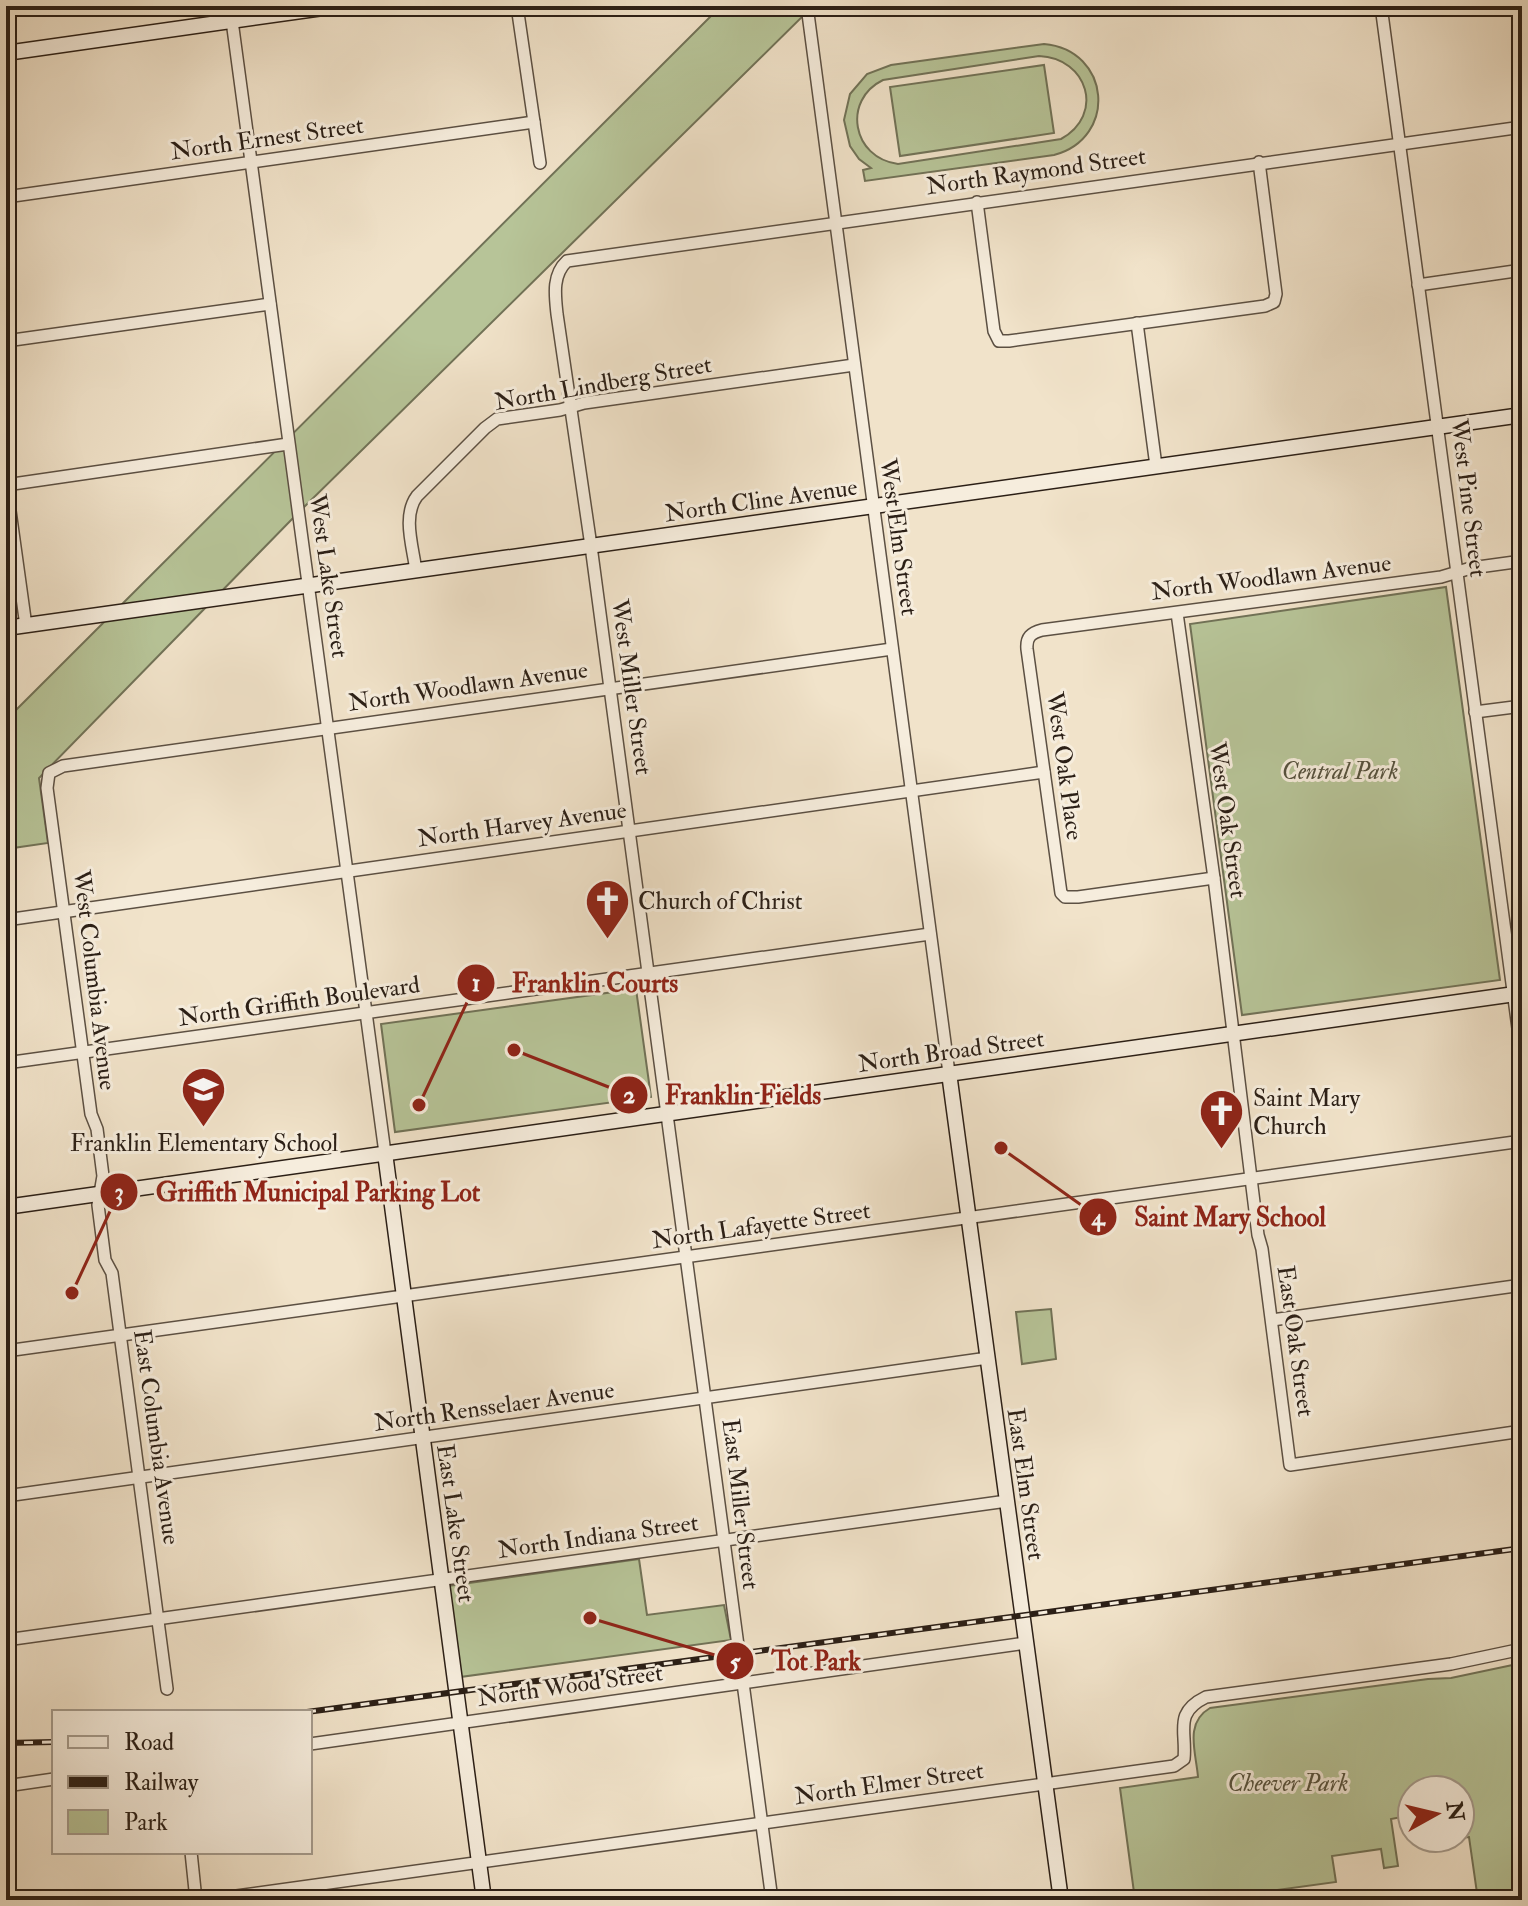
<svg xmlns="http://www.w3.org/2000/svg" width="1528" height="1906" viewBox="0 0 1528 1906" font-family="'IM FELL Double Pica',serif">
  <rect width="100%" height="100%" fill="#f1e3ca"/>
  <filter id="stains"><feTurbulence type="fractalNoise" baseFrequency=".0025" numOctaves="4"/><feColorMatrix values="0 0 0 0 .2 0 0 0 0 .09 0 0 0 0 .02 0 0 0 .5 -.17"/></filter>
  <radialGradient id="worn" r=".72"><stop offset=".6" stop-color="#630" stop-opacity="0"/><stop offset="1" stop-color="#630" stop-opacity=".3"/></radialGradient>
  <g fill="#b7c498" stroke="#717257" stroke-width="2" fill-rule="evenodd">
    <polygon points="721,6 807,6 808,11 298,513 39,778 48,843 6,849 6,720"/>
    <path d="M1044 44C1111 50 1118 138 1054 155L865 181 863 170 871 168 859 159 850 146 844 120 850 94 867 74 891 65ZM1039 56C1088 58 1105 115 1061 139L898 164C852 158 842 100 883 80Z"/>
    <polygon points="1044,65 1054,133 900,156 890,87"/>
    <polygon points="1446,587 1500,980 1242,1015 1190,624"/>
    <polygon points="636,989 651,1097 395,1132 381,1024"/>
    <polygon points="1051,1309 1056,1359 1022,1364 1016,1312"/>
    <polygon points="639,1559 647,1615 724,1605 731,1640 460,1677 448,1586"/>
    <path d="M1522 1663V1900H1478L1469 1837 1460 1838V1790H1412V1815L1391 1819 1398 1866 1384 1868 1381 1849 1332 1856 1336 1882 1248 1894 1234 1900H1135L1120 1788 1198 1777C1196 1752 1184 1723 1210 1708L1428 1679 1451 1678Z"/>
  </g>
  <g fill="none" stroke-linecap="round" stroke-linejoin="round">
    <defs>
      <g id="street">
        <polyline points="230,6 385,1153"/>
        <polyline points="517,6 540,163"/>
        <polyline points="807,6 949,1073"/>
        <polyline points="1381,6 1522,1058"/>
        <polyline points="6,197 534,122"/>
        <polyline points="977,202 994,331 999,341 1009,341 1265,306 1274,302 1276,294 1259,162"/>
        <polyline points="1418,285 1522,270"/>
        <polyline points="1137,323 1156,466"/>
        <polyline points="6,341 270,304"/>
        <polyline points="6,482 26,626"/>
        <polyline points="6,485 288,444"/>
        <path d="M416 571C413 547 402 516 417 496L485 428 497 419 560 410 584 403 854 365"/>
        <polyline points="1177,613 1214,878 1258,1235 1262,1249 1290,1465 1522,1431"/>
        <polyline points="1475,712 1522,706"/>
        <path d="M1214 878 1078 897H1065L1061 893 1027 649C1026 637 1031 633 1042 630L1441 577 1471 568 1522 561"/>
        <polyline points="6,920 1044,772"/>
        <polyline points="6,1063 930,934"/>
        <polyline points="1272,1320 1522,1285"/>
        <polyline points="6,1351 1522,1141"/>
        <polyline points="6,1496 988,1358"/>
        <polyline points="6,1640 1007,1501"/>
        <polyline points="167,1689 112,1273 105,1260 98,1205 103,1176 97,1129 91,1114 47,788 49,773 63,766 892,649"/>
        <polyline points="310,1744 1026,1643"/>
        <polyline points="6,1786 54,1779"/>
        <polyline points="191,1852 196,1900"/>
        <path d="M207 1900 1174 1766 1184 1759C1187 1731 1173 1713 1206 1697L1451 1664 1522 1649"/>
        <path d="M772 1900 591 546 557 314C555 295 552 275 567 261L1522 127"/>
      </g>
      <g id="secondary">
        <polyline points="6,53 337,6"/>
        <polyline points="6,628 1522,415"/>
        <polyline points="949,1073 1061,1900"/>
        <polyline points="385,1153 484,1900"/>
        <polyline points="6,1207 1522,993"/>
      </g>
    </defs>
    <use href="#street" stroke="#5c5043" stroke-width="14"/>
    <use href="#secondary" stroke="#2b1f16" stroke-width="17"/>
    <use href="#street" stroke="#f6eddd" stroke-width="11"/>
    <use href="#secondary" stroke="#f6eddd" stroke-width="14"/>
    <defs>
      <g id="rail">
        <polyline points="307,1712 1522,1548"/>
        <polyline points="6,1743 54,1742"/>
      </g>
    </defs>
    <use href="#rail" stroke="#2b1f16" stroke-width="6"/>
    <use href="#rail" stroke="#f6eddd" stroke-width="3" stroke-dasharray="9" stroke-linecap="butt"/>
  </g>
  <defs>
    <symbol id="church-pin" viewBox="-11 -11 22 30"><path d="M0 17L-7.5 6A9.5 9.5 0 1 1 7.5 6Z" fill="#8f2418" stroke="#f6eddd"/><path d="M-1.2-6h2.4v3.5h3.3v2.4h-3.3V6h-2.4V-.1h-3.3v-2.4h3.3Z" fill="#fff"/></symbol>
    <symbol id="school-pin" viewBox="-11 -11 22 30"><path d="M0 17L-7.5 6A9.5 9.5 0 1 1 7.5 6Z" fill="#8f2418" stroke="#f6eddd"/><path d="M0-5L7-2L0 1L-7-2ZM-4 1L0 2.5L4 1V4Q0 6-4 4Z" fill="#fff"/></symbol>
  </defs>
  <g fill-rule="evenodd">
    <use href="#church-pin" x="582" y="876" width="51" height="69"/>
    <use href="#school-pin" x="178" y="1064" width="51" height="69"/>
    <use href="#church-pin" x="1196" y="1086" width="51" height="69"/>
  </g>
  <g text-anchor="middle" stroke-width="6" stroke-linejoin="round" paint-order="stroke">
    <g font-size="24" fill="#2b1f16" stroke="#f6eddd">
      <text transform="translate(267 138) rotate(-8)" y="8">North Ernest Street</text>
      <text transform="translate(1036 171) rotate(-8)" y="8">North Raymond Street</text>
      <text transform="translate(603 383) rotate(-10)" y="8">North Lindberg Street</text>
      <text transform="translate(1469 498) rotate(83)" y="8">West Pine Street</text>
      <text transform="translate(761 500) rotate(-8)" y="8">North Cline Avenue</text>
      <text transform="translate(899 537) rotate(82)" y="8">West Elm Street</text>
      <text transform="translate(329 576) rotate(82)" y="8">West Lake Street</text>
      <text transform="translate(1271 577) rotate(-7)" y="8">North Woodlawn Avenue</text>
      <text transform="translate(468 686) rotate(-8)" y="8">North Woodlawn Avenue</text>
      <text transform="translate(632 687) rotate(82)" y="8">West Miller Street</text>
      <text transform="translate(1065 766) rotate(82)" y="8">West Oak Place</text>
      <text transform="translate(1228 820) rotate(82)" y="8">West Oak Street</text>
      <text transform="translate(522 824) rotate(-8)" y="8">North Harvey Avenue</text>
      <text transform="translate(95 980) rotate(83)" y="8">West Columbia Avenue</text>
      <text transform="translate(299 1001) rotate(-8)" y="8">North Griffith Boulevard</text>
      <text transform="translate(951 1051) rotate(-8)" y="8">North Broad Street</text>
      <text transform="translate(761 1225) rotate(-8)" y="8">North Lafayette Street</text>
      <text transform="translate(1296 1341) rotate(82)" y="8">East Oak Street</text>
      <text transform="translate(494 1406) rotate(-8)" y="8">North Rensselaer Avenue</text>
      <text transform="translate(157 1437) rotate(82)" y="8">East Columbia Avenue</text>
      <text transform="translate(1026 1484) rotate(82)" y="8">East Elm Street</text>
      <text transform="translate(741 1504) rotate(83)" y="8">East Miller Street</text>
      <text transform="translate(456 1523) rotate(82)" y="8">East Lake Street</text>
      <text transform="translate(598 1536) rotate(-8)" y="8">North Indiana Street</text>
      <text transform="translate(570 1685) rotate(-8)" y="8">North Wood Street</text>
      <text transform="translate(889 1783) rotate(-8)" y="8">North Elmer Street</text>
    </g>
    <g font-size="24" font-style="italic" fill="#55513d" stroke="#f6eddd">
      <text x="1340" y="779">Central Park</text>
      <text x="1288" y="1791">Cheever Park</text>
    </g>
    <g font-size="24" fill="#2b1f16" stroke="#f6eddd" text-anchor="start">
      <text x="638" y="909">Church of Christ</text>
      <text x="1253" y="1106">Saint Mary<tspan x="1253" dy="28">Church</tspan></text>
      <text x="204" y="1151" text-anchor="middle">Franklin Elementary School</text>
    </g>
  </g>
  <path fill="none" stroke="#8f2418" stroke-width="3" d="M419 1105L476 983M514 1050L629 1095M72 1293L119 1192M1001 1148L1098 1217M590 1618L735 1661"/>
  <g fill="#8f2418" stroke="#f6eddd" stroke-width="3">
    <circle cx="419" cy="1105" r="8"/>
    <circle cx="514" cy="1050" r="8"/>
    <circle cx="72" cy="1293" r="8"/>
    <circle cx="1001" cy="1148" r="8"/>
    <circle cx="590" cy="1618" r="8"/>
    <circle cx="476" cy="983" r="20"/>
    <circle cx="629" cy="1095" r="20"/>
    <circle cx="119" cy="1192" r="20"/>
    <circle cx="1098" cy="1217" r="20"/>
    <circle cx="735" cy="1661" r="20"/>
  </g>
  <g font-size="24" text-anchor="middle" font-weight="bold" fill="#fff">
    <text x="476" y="991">1</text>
    <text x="629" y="1103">2</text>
    <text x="119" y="1200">3</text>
    <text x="1098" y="1225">4</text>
    <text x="735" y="1670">5</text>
  </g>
  <g font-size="26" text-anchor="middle" font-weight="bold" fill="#8f2418" stroke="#f6eddd" stroke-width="6" stroke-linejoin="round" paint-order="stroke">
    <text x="595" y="992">Franklin Courts</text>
    <text x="743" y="1104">Franklin Fields</text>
    <text x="318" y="1201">Griffith Municipal Parking Lot</text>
    <text x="1230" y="1226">Saint Mary School</text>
    <text x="816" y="1670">Tot Park</text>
  </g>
  <rect width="1528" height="1906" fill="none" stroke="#f1e3ca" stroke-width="32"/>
  <rect x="8" y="8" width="1512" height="1890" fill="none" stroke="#2b1f16" stroke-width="4"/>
  <rect x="16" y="16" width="1496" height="1874" fill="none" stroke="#2b1f16" stroke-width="2"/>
  <rect x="52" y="1710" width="260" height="144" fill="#f6eddd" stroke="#a59b8d" stroke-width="2"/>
  <rect x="68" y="1736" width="40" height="12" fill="#f6eddd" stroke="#a59b8d" stroke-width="2"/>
  <text x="124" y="1750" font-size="24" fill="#2b1f16">Road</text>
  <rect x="68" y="1776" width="40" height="12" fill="#2b1f16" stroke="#a59b8d" stroke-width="2"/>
  <text x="124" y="1790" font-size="24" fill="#2b1f16">Railway</text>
  <rect x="68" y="1810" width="40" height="24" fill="#b7c498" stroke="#a59b8d" stroke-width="2"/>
  <text x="124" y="1830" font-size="24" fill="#2b1f16">Park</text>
  <g transform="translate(1436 1814) rotate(82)"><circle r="38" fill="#f6eddd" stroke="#a59b8d" stroke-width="2"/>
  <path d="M0-6L14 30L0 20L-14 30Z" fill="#8f2418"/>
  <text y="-12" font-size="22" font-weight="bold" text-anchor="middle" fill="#2b1f16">N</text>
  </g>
  <rect width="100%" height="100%" filter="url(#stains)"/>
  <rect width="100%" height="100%" fill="url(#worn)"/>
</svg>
